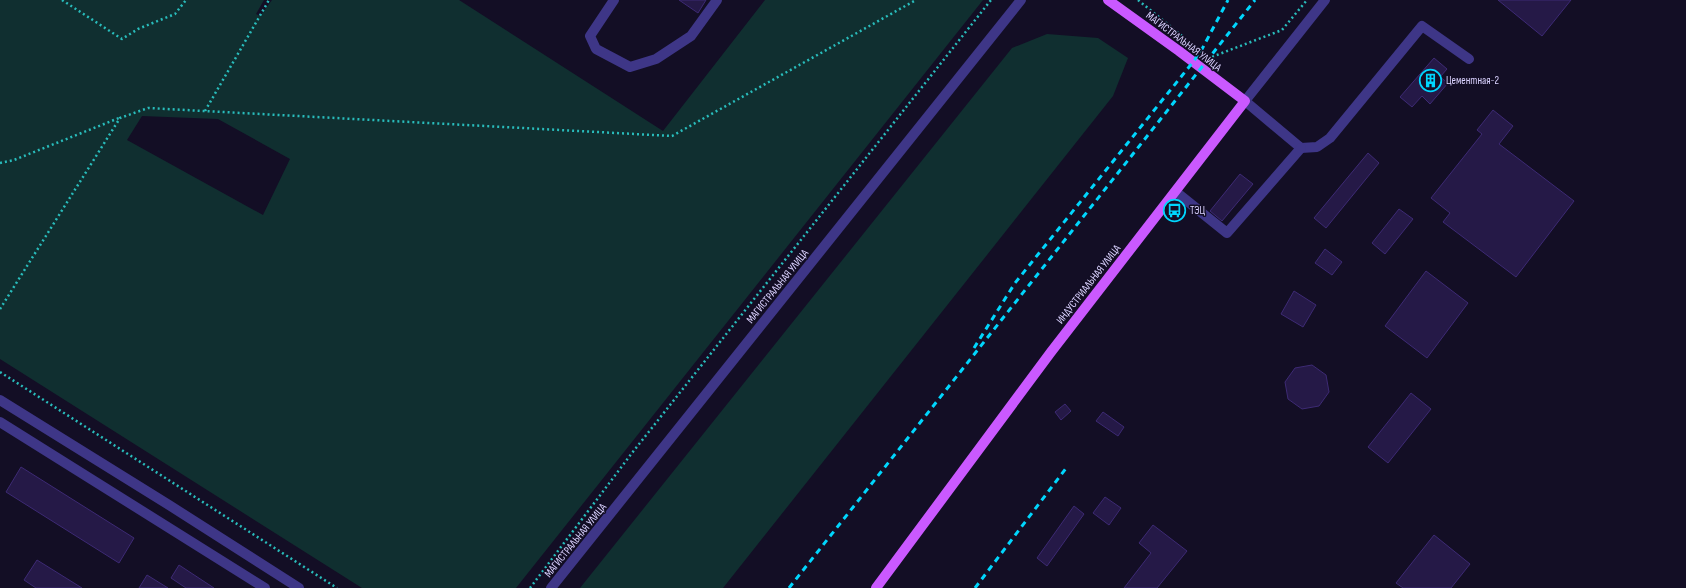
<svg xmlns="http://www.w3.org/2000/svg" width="1686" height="588" viewBox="0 0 1686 588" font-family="'Sofia Sans Condensed',sans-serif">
  <rect width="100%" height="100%" fill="#130e25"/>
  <g fill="#102f30" fill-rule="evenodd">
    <path d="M0 0H264L256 14 260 16 272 0H459L663 131 765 0H983L516 588H362L0 359ZM142 116 218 119 290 159 263 215 127 140Z"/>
    <polygon points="1047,34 1098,38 1128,58 1113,96 723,588 580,588 1012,48"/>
  </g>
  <g fill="#251947" stroke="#3d2a74">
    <polygon points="679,0 706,0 698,13"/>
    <polygon points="1498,0 1571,0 1542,36"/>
    <polygon points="1434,58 1447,69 1440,77 1448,83 1430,104 1422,96 1412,107 1400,97"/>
    <polygon points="1493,110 1513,126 1499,144 1574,201 1516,277 1443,222 1450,213 1431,198 1482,134 1477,130"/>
    <polygon points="1368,153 1379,163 1326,228 1314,218"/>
    <polygon points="1240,174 1253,184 1222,221 1210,211"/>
    <polygon points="1399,209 1413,219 1385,254 1372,243"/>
    <polygon points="1325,249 1342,262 1332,275 1315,263"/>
    <polygon points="1426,271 1468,303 1427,358 1385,326"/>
    <polygon points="1294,291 1316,305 1303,327 1281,314"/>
    <polygon points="1312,365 1326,375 1329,392 1319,406 1302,409 1288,399 1285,382 1295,368"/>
    <polygon points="1411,393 1431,409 1388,463 1368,447"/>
    <polygon points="1065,404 1071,411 1061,420 1055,412"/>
    <polygon points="1103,412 1124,427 1118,436 1096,421"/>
    <polygon points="21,467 134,538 119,563 6,492"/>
    <polygon points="1105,497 1121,508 1109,525 1093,513"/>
    <polygon points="1074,506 1084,514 1047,566 1037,558"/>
    <polygon points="1153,525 1187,551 1157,588 1124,588 1151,553 1139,543"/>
    <polygon points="1434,535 1470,564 1451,588 1403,588 1396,583"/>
    <polygon points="37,560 82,588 36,588 24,580"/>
    <polygon points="179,565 214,588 186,588 171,578"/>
    <polygon points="147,575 168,588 139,588"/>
  </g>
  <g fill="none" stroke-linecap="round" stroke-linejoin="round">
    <g stroke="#29bcbb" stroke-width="2.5" stroke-dasharray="2 3" stroke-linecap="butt">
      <polyline points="62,0 122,39 138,29 175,14 186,0"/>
      <polyline points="1138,0 1209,58 1282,30 1307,0"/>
      <polyline points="205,111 269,0"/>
      <polyline points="0,163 14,160 119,118"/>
      <polyline points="0,309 120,118 148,108 672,136 916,0"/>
      <polyline points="0,372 337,588"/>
      <polyline points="530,588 632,453 991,0"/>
    </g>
    <g stroke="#3e3687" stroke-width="10">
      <polyline points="614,0 590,36 596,49 630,67 656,59 691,36 717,0"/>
      <polyline points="1325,0 1245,101 1301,148 1317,147 1330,138 1422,26 1469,59"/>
      <polyline points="1176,192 1227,233 1301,148"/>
      <polyline points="0,400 169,505 299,588"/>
      <polyline points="0,422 265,588"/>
      <polyline points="551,588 1021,0"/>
    </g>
    <polyline stroke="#ca59ff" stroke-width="10" points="876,588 1051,352 1245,101 1179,51 1108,0"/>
    <g stroke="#00d6fd" stroke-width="3" stroke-dasharray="6 5" stroke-linecap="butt">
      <polyline points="974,348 1015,283 1193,62 1201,51 1228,0"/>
      <polyline points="789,588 1255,0"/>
      <polyline points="975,588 1067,467"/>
    </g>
  </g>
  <defs>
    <symbol id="building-ring" viewBox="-11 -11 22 22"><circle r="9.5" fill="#130e25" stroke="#00d6fd" stroke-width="1.5"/><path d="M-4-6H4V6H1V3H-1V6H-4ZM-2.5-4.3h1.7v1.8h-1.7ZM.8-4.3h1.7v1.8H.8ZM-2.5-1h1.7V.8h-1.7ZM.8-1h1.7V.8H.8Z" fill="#00d6fd"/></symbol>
    <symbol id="bus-ring" viewBox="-11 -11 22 22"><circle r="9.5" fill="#130e25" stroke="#00d6fd" stroke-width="1.5"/><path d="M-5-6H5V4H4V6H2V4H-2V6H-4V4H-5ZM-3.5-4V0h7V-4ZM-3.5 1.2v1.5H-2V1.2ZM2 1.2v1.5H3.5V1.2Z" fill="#00d6fd"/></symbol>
  </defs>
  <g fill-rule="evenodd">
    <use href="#building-ring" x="1418" y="68" width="25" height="25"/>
    <use href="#bus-ring" x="1162" y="198" width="25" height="25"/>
  </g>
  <g text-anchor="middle" stroke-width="3" stroke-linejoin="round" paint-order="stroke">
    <g font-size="11" fill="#dad2ff" stroke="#130e25">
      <text transform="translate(1184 41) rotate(37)" y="4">МАГИСТРАЛЬНАЯ УЛИЦА</text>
      <text transform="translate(1088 284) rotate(-52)" y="4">ИНДУСТРИАЛЬНАЯ УЛИЦА</text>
      <text transform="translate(777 286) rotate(-51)" y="4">МАГИСТРАЛЬНАЯ УЛИЦА</text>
      <text transform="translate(575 540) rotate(-51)" y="4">МАГИСТРАЛЬНАЯ УЛИЦА</text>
    </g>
    <g font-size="11" fill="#dad2ff" stroke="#130e25" text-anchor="start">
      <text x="1446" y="84">Цементная-2</text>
      <text x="1190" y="214">ТЭЦ</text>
    </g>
  </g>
</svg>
